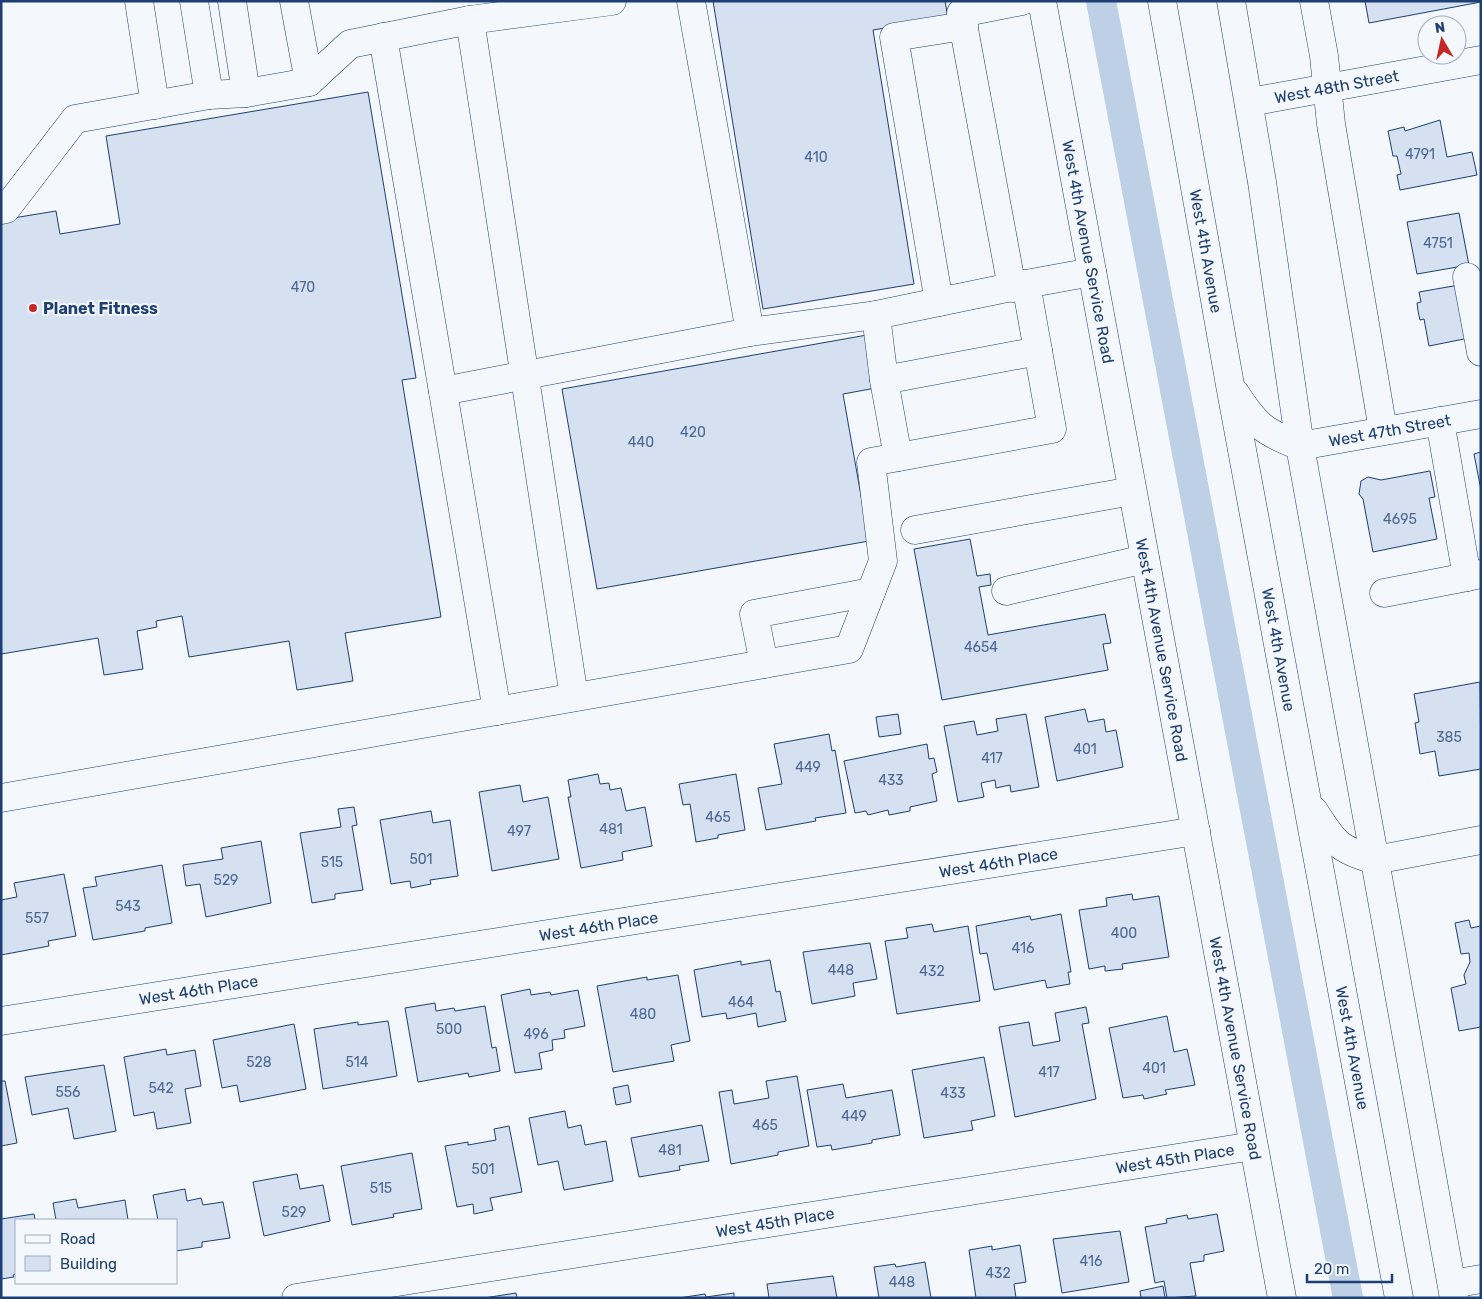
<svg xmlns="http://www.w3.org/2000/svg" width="1482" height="1299" viewBox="0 0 1482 1299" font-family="Rubik,sans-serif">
  <rect width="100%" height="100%" fill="#f4f7fb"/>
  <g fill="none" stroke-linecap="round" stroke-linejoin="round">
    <polyline stroke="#bed0e5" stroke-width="30" points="1101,1 1348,1298"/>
  </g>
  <g fill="#d5e0f0" stroke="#1d3f73">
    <polygon points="713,1 945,1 948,18 873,30 914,284 763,309"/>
    <polygon points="1365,1 1481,1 1481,2 1369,23"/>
    <polygon points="368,92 416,378 402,380 441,617 345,633 353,681 297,690 289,641 189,657 182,616 156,621 157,627 137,631 143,669 104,675 98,638 1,654 1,220 56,211 60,234 120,224 106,136"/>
    <polygon points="1440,120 1447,157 1472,152 1477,175 1400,190 1397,175 1401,174 1397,156 1393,156 1388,131 1404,127 1405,131"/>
    <polygon points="1459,213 1469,265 1417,274 1407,222"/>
    <polygon points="1459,285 1469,338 1429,346 1424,319 1420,320 1418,311 1417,303 1421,302 1419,292"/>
    <polygon points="867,335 876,388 843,394 869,541 597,589 562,389"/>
    <polygon points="1481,452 1481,490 1474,454"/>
    <polygon points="1430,471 1435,497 1429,498 1437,539 1373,552 1363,499 1359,494 1361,481 1368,477 1381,480"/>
    <polygon points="970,539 977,576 990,574 991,585 979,587 988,635 1105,614 1111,643 1103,644 1108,670 942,700 914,549"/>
    <polygon points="1480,682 1481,769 1439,776 1435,751 1420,754 1415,723 1419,722 1414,694"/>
    <polygon points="1085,709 1088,722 1104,719 1106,732 1116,730 1123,767 1057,781 1045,717"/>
    <polygon points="898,714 901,734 879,737 876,717"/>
    <polygon points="1026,714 1039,787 1011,792 1010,785 996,788 995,780 981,783 984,797 958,802 944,726 974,721 977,735 998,731 996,719"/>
    <polygon points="829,734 832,751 835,750 846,813 815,818 816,821 766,830 758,788 782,784 774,744"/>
    <polygon points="927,744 929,759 934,758 937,772 932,774 937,801 910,807 910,811 889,815 888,810 868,815 866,811 855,813 844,761"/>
    <polygon points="598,774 600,784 609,783 610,790 621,788 626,811 645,807 652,846 622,852 623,860 581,868 568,797 571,797 568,780"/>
    <polygon points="736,774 745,830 718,835 718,838 696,842 690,804 683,805 679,784"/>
    <polygon points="520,785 523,802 548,797 559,859 492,871 479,792"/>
    <polygon points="354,807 357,825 352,826 363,890 335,894 335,899 312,903 300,833 341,827 338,809"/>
    <polygon points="431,811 433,823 450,820 458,876 430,880 431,884 411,888 410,881 391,884 380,820"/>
    <polygon points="261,841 271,903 206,917 200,884 186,886 183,865 223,859 221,848"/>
    <polygon points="162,865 172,923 145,928 145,931 93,940 83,888 97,886 95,877"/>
    <polygon points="64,874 76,936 48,941 49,946 1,955 1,900 17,897 14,883"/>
    <polygon points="1132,894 1133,900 1159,896 1169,957 1122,964 1123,969 1105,971 1105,966 1089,969 1079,910 1107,906 1106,898"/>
    <polygon points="1061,914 1071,972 1068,972 1070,984 1047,988 1045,980 994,990 987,953 980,954 976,926 1030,916 1031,920"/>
    <polygon points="1469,920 1471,928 1481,926 1481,1027 1459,1031 1451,988 1466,984 1464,975 1470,962 1469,953 1461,954 1455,923"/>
    <polygon points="932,924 934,932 968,926 980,1001 897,1014 885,941 908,938 906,928"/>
    <polygon points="870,943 877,979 853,983 855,996 812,1004 803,952"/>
    <polygon points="770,960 776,992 780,991 786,1021 758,1027 756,1013 727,1019 726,1013 702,1017 694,970 741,961 741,965"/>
    <polygon points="678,975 690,1041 671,1045 674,1061 613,1072 597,986 647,977 647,980"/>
    <polygon points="530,989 531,995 550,992 551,995 578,990 585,1026 564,1030 565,1038 552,1040 553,1050 539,1053 542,1069 515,1073 501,995"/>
    <polygon points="435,1003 436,1011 454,1008 455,1011 485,1006 492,1048 496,1047 500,1071 469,1077 468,1073 418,1082 405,1008"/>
    <polygon points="1086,1007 1089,1023 1082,1024 1096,1099 1015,1117 999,1027 1029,1022 1033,1046 1060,1041 1055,1013"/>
    <polygon points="1167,1016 1174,1052 1187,1049 1195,1085 1165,1090 1167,1094 1144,1099 1143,1095 1123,1098 1109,1028"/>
    <polygon points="388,1021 397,1076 323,1089 314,1029 358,1022 358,1025"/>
    <polygon points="294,1024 306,1089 240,1102 237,1085 222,1088 213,1040"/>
    <polygon points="166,1049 167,1055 195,1050 201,1086 185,1089 191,1123 157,1129 154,1112 134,1116 124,1057"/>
    <polygon points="984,1057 995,1116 971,1121 973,1130 924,1138 912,1070"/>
    <polygon points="104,1065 116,1131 74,1139 68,1108 32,1115 25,1077"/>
    <polygon points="797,1076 809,1146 778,1152 778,1155 731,1164 719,1092 732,1090 734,1104 769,1098 766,1081"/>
    <polygon points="1,1081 5,1081 17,1143 1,1146"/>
    <polygon points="843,1084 846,1098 892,1090 900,1135 872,1140 872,1143 832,1150 831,1145 817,1147 807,1090"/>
    <polygon points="628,1085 631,1102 616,1105 613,1088"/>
    <polygon points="565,1111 568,1128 581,1125 585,1145 606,1141 613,1181 564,1190 558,1161 538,1165 529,1118"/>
    <polygon points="702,1125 709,1161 679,1166 680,1170 639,1177 631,1138"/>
    <polygon points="509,1126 522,1192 490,1198 493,1210 474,1214 473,1204 457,1207 445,1146 468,1142 468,1145 496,1140 494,1129"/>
    <polygon points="412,1153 422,1209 393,1214 394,1217 352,1225 341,1166"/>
    <polygon points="297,1174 300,1189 323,1185 330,1221 264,1236 253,1182"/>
    <polygon points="185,1189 187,1201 201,1198 203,1205 223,1202 230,1238 202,1242 202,1247 176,1251 176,1220 158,1220 153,1195"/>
    <polygon points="76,1199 78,1208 125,1200 128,1220 56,1220 53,1203"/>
    <polygon points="34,1214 35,1220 16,1220 16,1274 13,1275 14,1277 1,1279 1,1219"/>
    <polygon points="1217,1214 1224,1251 1204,1255 1204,1261 1190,1263 1196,1296 1167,1298 1164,1281 1155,1283 1145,1227 1167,1223 1166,1219 1187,1215 1188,1219"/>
    <polygon points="1120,1231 1129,1282 1062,1293 1053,1239"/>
    <polygon points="1020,1245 1026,1282 1014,1284 1016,1298 976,1298 969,1250 992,1246 992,1250"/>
    <polygon points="925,1262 931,1298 879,1298 874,1267 895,1264 896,1267"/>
    <polygon points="833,1276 837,1298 769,1298 767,1284"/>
    <polygon points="1163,1286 1165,1298 1141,1298 1140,1291"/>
    <polygon points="516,1293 517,1298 484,1298"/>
    <polygon points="734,1293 734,1298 679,1298 705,1294 706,1297"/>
  </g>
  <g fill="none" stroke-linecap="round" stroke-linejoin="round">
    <defs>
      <g id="minor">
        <polyline points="139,1 155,105"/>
        <polyline points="194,1 209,95"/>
        <polyline points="232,1 246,93"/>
        <polyline points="294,1 309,82"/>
        <polyline points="691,1 750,332 876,315"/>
        <path id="s1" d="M1042 1 1282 1298"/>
        <polyline points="1314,1 1324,56 1331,124 1383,430"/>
        <polyline points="470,20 612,1"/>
        <polyline points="383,37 497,711"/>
        <path id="s2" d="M1250 102 1481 60"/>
        <polyline points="1,210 6,209 75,119 209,95 246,93 309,82 350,44 470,20 574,697"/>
        <polyline points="1467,277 1481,352"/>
        <polyline points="1012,288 961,13 1022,1"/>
        <polyline points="939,302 894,37 964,26"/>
        <polyline points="884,380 876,315 1026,284"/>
        <polyline points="443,391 750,332"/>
        <polyline points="1440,421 1467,577 1481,574"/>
        <path id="s3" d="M1300 446 1481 414"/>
        <polyline points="898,457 884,380 1038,351"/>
        <polyline points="915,530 1132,491"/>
        <polyline points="1006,591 1145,559"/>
        <polyline points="1384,593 1467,577"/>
        <polyline points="764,664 754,614 871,592"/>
        <polyline points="1,798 849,649 883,561 871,462 1052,429 1026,284 1092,272"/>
        <polyline points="1375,860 1481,840"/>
        <path id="s4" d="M1 1021 1196 831"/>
        <polyline points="1452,1284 1481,1279"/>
        <path id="s5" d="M296 1298 1253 1146"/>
      </g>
      <g id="major">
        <path id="s6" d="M1162 1 1230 385 1399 1298"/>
        <polyline points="1231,1 1262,182 1300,446 1454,1298"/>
        <path d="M1235 393C1256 425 1263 432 1300 446"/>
        <path d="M1314 811C1334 843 1338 849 1375 860"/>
      </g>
    </defs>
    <use href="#minor" stroke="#1d3f73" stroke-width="29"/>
    <use href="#major" stroke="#1d3f73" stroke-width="29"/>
    <use href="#minor" stroke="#f4f7fb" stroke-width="28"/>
    <use href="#major" stroke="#f4f7fb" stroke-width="28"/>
  </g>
  <circle fill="#c62828" stroke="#f4f7fb" stroke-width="2" cx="33" cy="308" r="5"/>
  <g text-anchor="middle" stroke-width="4" stroke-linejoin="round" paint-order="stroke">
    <g font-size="14" fill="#4b6792">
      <text x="1420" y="159">4791</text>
      <text x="816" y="162">410</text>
      <text x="1438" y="248">4751</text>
      <text x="303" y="292">470</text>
      <text x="693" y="437">420</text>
      <text x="641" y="447">440</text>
      <text x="1400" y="524">4695</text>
      <text x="981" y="652">4654</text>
      <text x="1449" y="742">385</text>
      <text x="1085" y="754">401</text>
      <text x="992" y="763">417</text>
      <text x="808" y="772">449</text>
      <text x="891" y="785">433</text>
      <text x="718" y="822">465</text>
      <text x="611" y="834">481</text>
      <text x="519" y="836">497</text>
      <text x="421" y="864">501</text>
      <text x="332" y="867">515</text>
      <text x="226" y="885">529</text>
      <text x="128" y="911">543</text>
      <text x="37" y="923">557</text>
      <text x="1124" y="938">400</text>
      <text x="1023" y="953">416</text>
      <text x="841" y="975">448</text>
      <text x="932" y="976">432</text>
      <text x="741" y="1007">464</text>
      <text x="643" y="1019">480</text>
      <text x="449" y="1034">500</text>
      <text x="536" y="1039">496</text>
      <text x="259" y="1067">528</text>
      <text x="357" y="1067">514</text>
      <text x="1154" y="1073">401</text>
      <text x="1049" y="1077">417</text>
      <text x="161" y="1093">542</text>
      <text x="68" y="1097">556</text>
      <text x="953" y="1098">433</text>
      <text x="854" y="1121">449</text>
      <text x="765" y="1130">465</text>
      <text x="670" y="1155">481</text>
      <text x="483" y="1174">501</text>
      <text x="381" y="1193">515</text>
      <text x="294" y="1217">529</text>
      <text x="1091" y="1266">416</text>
      <text x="998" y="1278">432</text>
      <text x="902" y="1287">448</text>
    </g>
    <g font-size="16" fill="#1d3f73" stroke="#f4f7fb">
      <text dy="6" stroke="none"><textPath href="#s2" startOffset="88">West 48th Street</textPath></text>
      <text dy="6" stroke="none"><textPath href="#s1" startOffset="255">West 4th Avenue Service Road</textPath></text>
      <text dy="6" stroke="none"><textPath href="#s6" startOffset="254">West 4th Avenue</textPath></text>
      <text dy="6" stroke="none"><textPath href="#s3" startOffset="91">West 47th Street</textPath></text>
      <text dy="6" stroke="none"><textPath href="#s1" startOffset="660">West 4th Avenue Service Road</textPath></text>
      <text dy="6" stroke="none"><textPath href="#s6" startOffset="659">West 4th Avenue</textPath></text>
      <text dy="6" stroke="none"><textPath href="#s4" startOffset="1010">West 46th Place</textPath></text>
      <text dy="6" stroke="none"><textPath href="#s4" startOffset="605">West 46th Place</textPath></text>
      <text dy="6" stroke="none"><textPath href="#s4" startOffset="200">West 46th Place</textPath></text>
      <text dy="6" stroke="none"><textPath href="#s1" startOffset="1065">West 4th Avenue Service Road</textPath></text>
      <text dy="6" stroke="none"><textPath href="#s6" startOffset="1064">West 4th Avenue</textPath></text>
      <text dy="6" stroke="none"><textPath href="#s5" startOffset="890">West 45th Place</textPath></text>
      <text dy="6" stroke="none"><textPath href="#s5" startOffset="485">West 45th Place</textPath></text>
    </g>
    <g font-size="16" font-weight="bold" fill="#1d3f73" stroke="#f4f7fb" text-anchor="start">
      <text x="43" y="314">Planet Fitness</text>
    </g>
  </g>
  <rect width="1482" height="1299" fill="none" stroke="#1d3f73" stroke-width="5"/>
  <rect x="15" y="1219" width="162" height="65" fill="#f4f7fb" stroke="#9eadc5"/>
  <rect x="25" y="1235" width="25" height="8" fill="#f4f7fb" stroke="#9eadc5"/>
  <text x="60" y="1244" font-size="15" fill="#1d3f73">Road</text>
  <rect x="25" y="1256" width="25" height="15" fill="#d5e0f0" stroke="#9eadc5"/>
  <text x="60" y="1269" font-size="15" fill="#1d3f73">Building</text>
  <g transform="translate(1442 40) rotate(351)"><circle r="24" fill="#f4f7fb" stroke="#9eadc5"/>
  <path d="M0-4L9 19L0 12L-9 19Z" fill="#c62828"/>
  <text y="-8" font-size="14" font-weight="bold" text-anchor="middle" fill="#1d3f73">N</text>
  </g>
  <path d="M1307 1274v8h85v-8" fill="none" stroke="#1d3f73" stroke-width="2.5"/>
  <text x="1314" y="1274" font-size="15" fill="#1d3f73" stroke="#f4f7fb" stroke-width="4" paint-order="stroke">20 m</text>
</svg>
